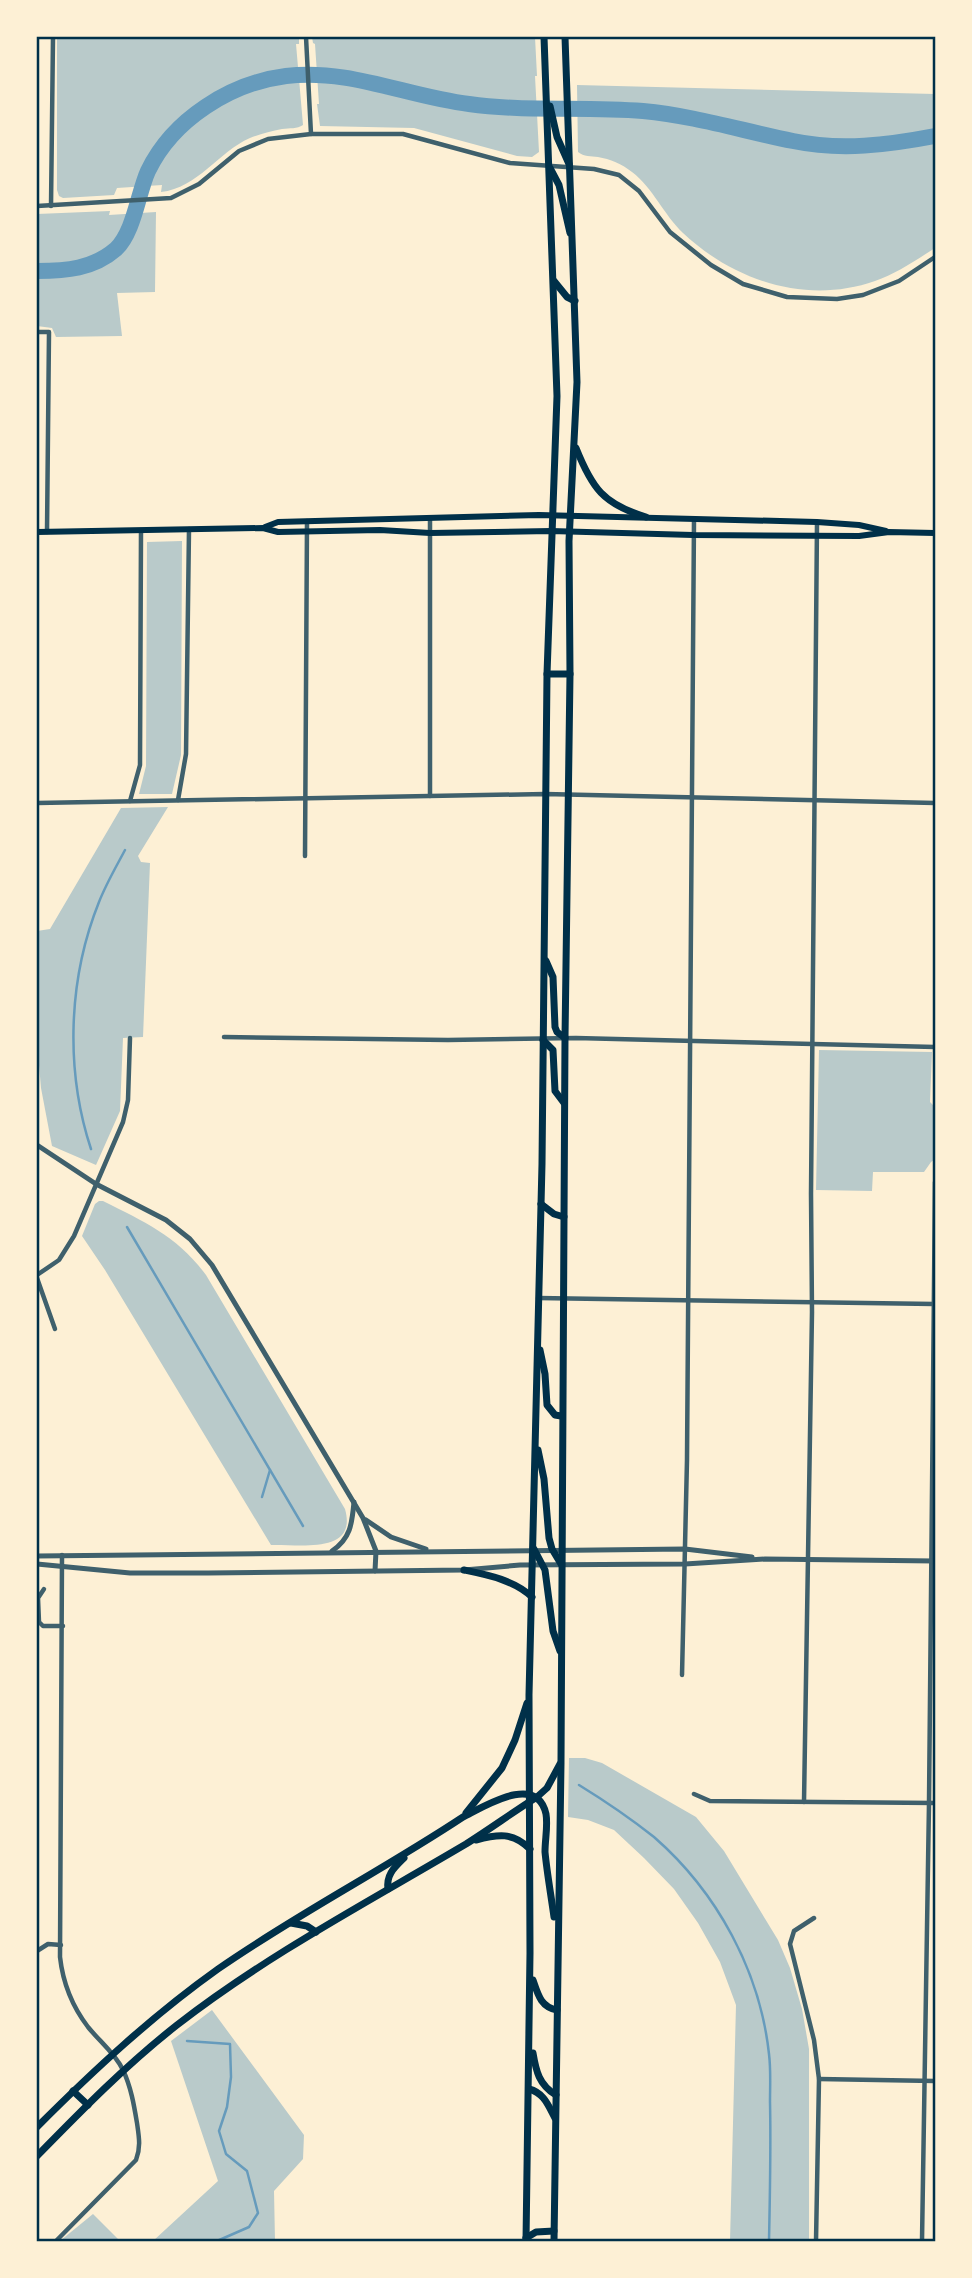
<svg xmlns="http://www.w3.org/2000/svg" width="972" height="2278" viewBox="0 0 972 2278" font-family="'Roboto Condensed',sans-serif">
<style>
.green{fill:#b9caca}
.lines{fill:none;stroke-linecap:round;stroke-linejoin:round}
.stream{stroke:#669bbc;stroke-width:2.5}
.river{stroke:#669bbc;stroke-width:16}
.minor{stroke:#3f606c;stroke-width:4.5}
.tertiary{stroke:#3f606c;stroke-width:5}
.secondary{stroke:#003049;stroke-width:6}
.primary{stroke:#003049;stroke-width:7}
.neatline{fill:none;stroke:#003049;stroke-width:2.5}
</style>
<rect width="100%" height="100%" fill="#fdf0d5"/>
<!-- green -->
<g class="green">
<path d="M57 37H299V44H296L303 125C297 129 290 128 282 129 271 131 260 134 250 138 218 152 198 188 161 192L162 185 117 188 114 195 63 198 59 196 57 190Z"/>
<path d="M312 37H535L537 76H535L539 152 532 157 517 156 414 128 320 126 317 104H319L315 44 313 43Z"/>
<path d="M577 85 935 94V248C916 260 896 274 875 281 807 305 734 281 683 233 664 215 653 188 632 172 622 164 610 159 598 157 591 156 584 157 578 152Z"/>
<path d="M110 211 109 215 156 212 155 292 117 293 122 336 56 337 52 328 37 326V214Z"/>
<path d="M182 541 181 755 172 794H139L146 766 147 542Z"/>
<path d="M168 807 138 856 141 862 150 863 143 1037 123 1038 120 1111 96 1165 52 1146 41 1088 37 1042V931L50 929 121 808Z"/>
<path d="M819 1050 932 1052 930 1102 935 1107V1159L931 1162 924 1172H873L872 1191 816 1190Z"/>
<path d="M99 1201H103C145 1222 177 1236 206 1275L345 1509C358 1555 299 1544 271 1545L105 1270 82 1236 95 1204Z"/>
<path d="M569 1758H585L602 1763 696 1817 724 1851 778 1940 790 1968 802 2009 809 2049V2241H730L736 2005 720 1962 698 1923 674 1889 644 1858 614 1830 588 1820 568 1817Z"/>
<path d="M212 2010 304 2135 303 2159 274 2191 275 2241H153L218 2181 171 2041Z"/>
<path d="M93 2214 120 2241H60Z"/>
</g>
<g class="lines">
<!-- stream -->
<g class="stream">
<path d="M91 1149C65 1070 68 979 99 902 106 884 116 867 125 850"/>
<path d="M127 1227 303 1526"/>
<path d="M262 1497 270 1470"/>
<path d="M579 1785C605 1801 630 1818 654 1837 717 1892 760 1971 769 2054 771 2070 770 2086 770 2102 771 2148 770 2195 769 2241"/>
<path d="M187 2041 230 2044 231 2077 227 2107 219 2131 226 2154 247 2171 258 2213 249 2227 217 2241"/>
</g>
<!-- river -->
<path class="river" d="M37 271C66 271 93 269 116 249 134 232 138 193 148 171 173 119 231 83 286 76 349 68 408 97 469 104 526 112 585 106 643 111 695 116 743 131 793 141 841 151 888 145 935 136"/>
<!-- minor -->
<g class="minor">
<path d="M306 37 311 134"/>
<path d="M37 206 171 198 199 184 239 151 268 139 311 134H403L510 163 594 169 619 175 639 191 670 232 711 265 743 284 787 297 837 299 863 295 899 281 935 257"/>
<path d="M51 206 53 37"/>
<path d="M37 332H49L47 532"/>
<path d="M430 518V796"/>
<path d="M178 800 186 754 189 529"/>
<path d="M130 801 140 765 141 530"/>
<path d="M37 803 545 794 935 803"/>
<path d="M305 856 307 521"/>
<path d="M224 1037 448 1040 576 1038 935 1047"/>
<path d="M37 1275 59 1260 74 1236 123 1122 128 1100 130 1038"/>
<path d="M37 1278 55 1329"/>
<path d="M538 1298 934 1304"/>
<path d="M44 1589 38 1598 39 1622 43 1626H63"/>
<path d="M682 1675 687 1460 694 519"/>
<path d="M694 1794 710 1801 935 1803"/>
<path d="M804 1802 812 1312 811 1194 817 522"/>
<path d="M814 1918 794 1931 790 1944 814 2040 819 2079 816 2241"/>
<path d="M37 1951 48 1944 61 1945"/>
<path d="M819 2079 935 2081"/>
<path d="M56 2241 136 2160C141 2147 139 2137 137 2123 134 2105 131 2087 123 2070 115 2053 100 2042 88 2027 72 2006 63 1984 60 1957L62 1555"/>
<path d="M922 2241 929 1803 935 1182"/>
</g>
<!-- tertiary -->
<g class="tertiary">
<path d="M37 1145 96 1184 166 1220 190 1239 212 1265 363 1518 376 1551 375 1571"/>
<path d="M366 1520 391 1537 426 1549"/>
<path d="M332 1551C351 1538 352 1523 354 1502"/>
<path d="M37 1556 685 1549 752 1557"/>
<path d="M37 1564 130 1573H208L464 1570 520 1565 685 1564 765 1559 935 1561"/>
</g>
<!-- secondary -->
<g class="secondary">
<path d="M265 527 278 522 539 515 817 522 859 525 886 531"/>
<path d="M37 532 263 528 278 532 380 530 430 533 551 531 693 535 859 536 889 532 935 533"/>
</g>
<!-- primary -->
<g class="primary">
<path d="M550 106 557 137 569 164"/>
<path d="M550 168 559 185 570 233"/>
<path d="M554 281 567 297 575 301"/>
<path d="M576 448C592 488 603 504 646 517"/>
<path d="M547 674H570"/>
<path d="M546 961 553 977 555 1027 557 1032 565 1038"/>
<path d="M543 1040 553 1050 555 1091 564 1103"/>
<path d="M541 1204 554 1214 564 1217"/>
<path d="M540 1350 545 1374 547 1405 555 1415 561 1416"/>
<path d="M538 1450 544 1479 549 1538 552 1549 561 1564"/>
<path d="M534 1549 545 1570 553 1631 560 1651"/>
<path d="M464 1570C488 1575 514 1580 532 1597"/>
<path d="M466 1813 502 1768 515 1740 527 1703"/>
<path d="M476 1840C498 1834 513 1832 530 1849"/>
<path d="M388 1889C386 1874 395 1867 404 1858"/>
<path d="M291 1923 307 1926 316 1932"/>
<path d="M533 1980C538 1995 541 2007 557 2010"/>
<path d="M533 2053C536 2071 539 2085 556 2095"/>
<path d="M529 2089C544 2093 548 2105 555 2118"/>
<path d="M73 2091 88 2105"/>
<path d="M37 2127C94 2070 152 2016 218 1969 297 1914 383 1870 463 1817 485 1806 537 1773 546 1814 548 1826 545 1839 545 1852 547 1873 551 1895 554 1917"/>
<path d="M37 2156C82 2110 126 2065 177 2025 267 1955 368 1902 466 1844 490 1829 513 1812 537 1797L547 1788 560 1764"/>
<path d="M526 2238 536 2232 554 2231"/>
<path d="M526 2241 530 1953 529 1695 542 1164 547 674 557 396 544 37"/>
<path d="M554 2241 561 1763 565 1038 570 674 569 541 577 382 565 37"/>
</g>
</g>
<!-- border -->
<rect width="972" height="2278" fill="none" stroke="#fdf0d5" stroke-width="77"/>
<rect x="38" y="38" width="896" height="2202" class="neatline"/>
</svg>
